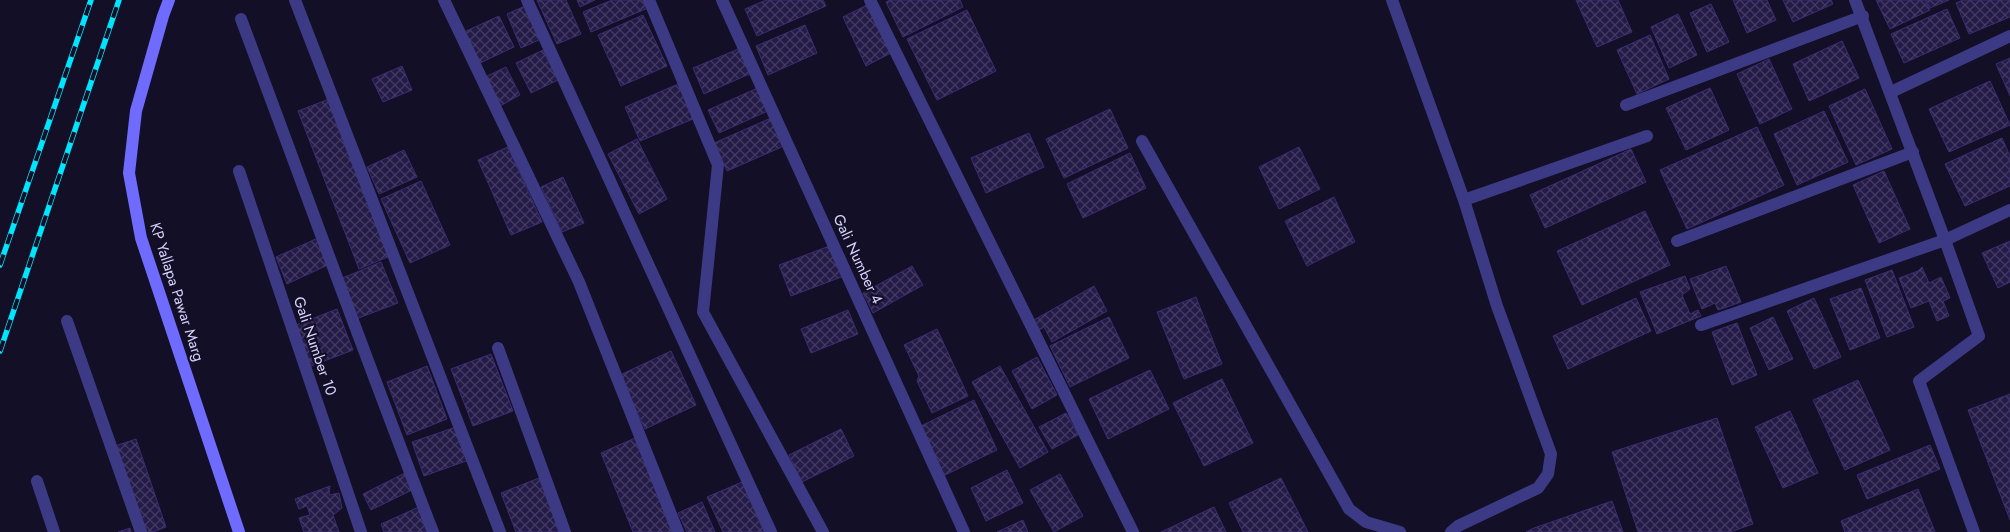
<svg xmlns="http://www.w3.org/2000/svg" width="2010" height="532" viewBox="0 0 2010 532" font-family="Jost,sans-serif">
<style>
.building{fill:url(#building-cross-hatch);stroke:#3b2d73}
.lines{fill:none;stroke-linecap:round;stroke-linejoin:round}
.street{stroke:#3d3a85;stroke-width:12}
.secondary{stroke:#6f6bff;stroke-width:12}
.rail-casing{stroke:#00e5ff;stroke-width:5.5}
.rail{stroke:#130f26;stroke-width:4;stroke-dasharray:11;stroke-linecap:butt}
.labels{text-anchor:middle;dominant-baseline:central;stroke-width:4.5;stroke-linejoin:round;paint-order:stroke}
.street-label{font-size:15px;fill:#d9d4ff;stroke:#130f26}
</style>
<defs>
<pattern id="building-cross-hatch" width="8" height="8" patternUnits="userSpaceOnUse" patternTransform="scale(1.25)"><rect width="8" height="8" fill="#241b47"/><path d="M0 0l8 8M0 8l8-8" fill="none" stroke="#433b63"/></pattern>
</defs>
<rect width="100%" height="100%" fill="#130f26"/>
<!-- building -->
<g class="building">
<path d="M537 0H566L581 34 557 44Z"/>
<path d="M577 0H595L580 7Z"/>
<path d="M612 0H644L648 8 591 32 583 12Z"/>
<path d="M766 0H823L826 6 757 36 745 9Z"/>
<path d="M890 0H960L963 7 903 37 886 2Z"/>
<path d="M1576 0H1618L1632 32 1597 47Z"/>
<path d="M1733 0H1767L1776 20 1747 33Z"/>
<path d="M1783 0H1831L1833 4 1793 22Z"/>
<path d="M1876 0H1925L1930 10 1890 29Z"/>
<path d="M1926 0H1949L1930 8Z"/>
<path d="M1963 0H2010V17L1969 34 1956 3Z"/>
<path d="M1711 4 1729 42 1707 52 1690 13Z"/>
<path d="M867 5 891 53 866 66 843 17Z"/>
<path d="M525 6 539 40 521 48 507 14Z"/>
<path d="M1947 9 1960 38 1904 63 1891 34Z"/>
<path d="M967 10 996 71 937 100 907 39Z"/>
<path d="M1678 14 1697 55 1669 68 1651 27Z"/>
<path d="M643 15 667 66 621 86 598 35Z"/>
<path d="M499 16 514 47 478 64 464 32Z"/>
<path d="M805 25 817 53 768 75 756 46Z"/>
<path d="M1650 35 1669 79 1637 94 1617 50Z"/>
<path d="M1842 41 1859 78 1809 101 1793 64Z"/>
<path d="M743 47 754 72 704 94 693 68Z"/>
<path d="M543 50 558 80 531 93 516 63Z"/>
<path d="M2010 58V96L1996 64Z"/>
<path d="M1769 59 1792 109 1760 124 1737 74Z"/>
<path d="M402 66 412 90 383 102 372 79Z"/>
<path d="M506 67 520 95 500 106 485 77Z"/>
<path d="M1990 81 2010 125 1949 152 1929 109Z"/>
<path d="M678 84 693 119 640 141 625 107Z"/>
<path d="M760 87 770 110 719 133 708 110Z"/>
<path d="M1710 88 1729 130 1686 150 1666 108Z"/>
<path d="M1865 89 1892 149 1856 165 1829 106Z"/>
<path d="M329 99 390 256 359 269 298 111Z"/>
<path d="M1110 109 1128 148 1064 178 1046 139Z"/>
<path d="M1824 111 1848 162 1797 185 1774 134Z"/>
<path d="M771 118 784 146 727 171 714 143Z"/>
<path d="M1757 127 1784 185 1687 229 1660 170Z"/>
<path d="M1029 133 1044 167 986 193 971 158Z"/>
<path d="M2002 138 2010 156V186L1965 206 1945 164Z"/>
<path d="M637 139 667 199 639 214 608 154Z"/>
<path d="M508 147 542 222 511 235 478 160Z"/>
<path d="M1299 147 1320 189 1279 209 1259 167Z"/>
<path d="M1631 149 1646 182 1545 228 1530 195Z"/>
<path d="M404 150 417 177 379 194 367 167Z"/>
<path d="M1130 153 1146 188 1083 218 1067 184Z"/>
<path d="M1884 171 1910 229 1879 243 1853 185Z"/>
<path d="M563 177 584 223 562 232 541 187Z"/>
<path d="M421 181 450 245 410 263 381 199Z"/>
<path d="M1334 197 1355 242 1307 266 1285 221Z"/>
<path d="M1645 211 1670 265 1582 305 1557 251Z"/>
<path d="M320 237 330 264 287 284 276 257Z"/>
<path d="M2010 241V282L1998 288 1982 253Z"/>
<path d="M832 245 844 276 791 296 779 265Z"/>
<path d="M381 262 398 303 356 319 340 279Z"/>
<path d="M912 266 923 285 873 313 863 293Z"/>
<path d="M1726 266 1741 302 1718 310 1715 303 1702 309 1690 279Z"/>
<path d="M1922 267 1929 283 1941 277 1950 298 1943 301 1949 316 1937 321 1929 301 1911 308 1899 278 1918 271Z"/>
<path d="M1892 270 1914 327 1887 337 1865 280Z"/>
<path d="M1685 276 1690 289 1682 295 1690 314 1698 310 1701 316 1657 334 1640 292Z"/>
<path d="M1094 286 1107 311 1052 342 1044 327 1038 331 1032 321Z"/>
<path d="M1861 288 1880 338 1850 350 1830 299Z"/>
<path d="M1196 297 1222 364 1184 379 1157 312Z"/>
<path d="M1636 298 1651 331 1568 369 1553 336Z"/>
<path d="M1814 298 1841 357 1814 369 1787 311Z"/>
<path d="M337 309 353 350 311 366 296 325Z"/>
<path d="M848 310 858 334 811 353 801 329Z"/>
<path d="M1109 317 1129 358 1070 387 1050 346Z"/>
<path d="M1773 317 1793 359 1769 370 1750 328Z"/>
<path d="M1737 323 1757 375 1732 385 1712 332Z"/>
<path d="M937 329 968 396 932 413 917 381 919 376 904 345Z"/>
<path d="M671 351 696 405 645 429 620 375Z"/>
<path d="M491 354 513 411 473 426 451 369Z"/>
<path d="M1037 357 1057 395 1032 409 1012 371Z"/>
<path d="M427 366 447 419 407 435 387 382Z"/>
<path d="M1000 366 1048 452 1020 468 972 382Z"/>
<path d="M1150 370 1169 409 1108 439 1089 399Z"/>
<path d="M1222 379 1253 443 1204 466 1173 403Z"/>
<path d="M1858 380 1890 450 1845 470 1813 400Z"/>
<path d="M2010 394V520L1968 410Z"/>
<path d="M974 400 997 450 943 476 919 427Z"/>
<path d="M1790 411 1818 473 1783 488 1755 427Z"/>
<path d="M1066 413 1078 435 1052 449 1039 427Z"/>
<path d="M1717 418 1753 524 1730 532H1638L1612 452Z"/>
<path d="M456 427 469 460 424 476 412 442Z"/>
<path d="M841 429 854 456 802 482 789 455Z"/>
<path d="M635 438 672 532H633L601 453Z"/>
<path d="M136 439 166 527 153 532H145L115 446Z"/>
<path d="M1930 445 1940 469 1867 499 1857 475Z"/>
<path d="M1007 470 1023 503 986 521 971 488Z"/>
<path d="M405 473 412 490 371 510 363 494Z"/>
<path d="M1060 474 1083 516 1054 532 1030 490Z"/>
<path d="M539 478 560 532H516L501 493Z"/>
<path d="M1281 478 1308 532H1243L1229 503Z"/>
<path d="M742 482 764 532H723L707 497Z"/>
<path d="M330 486 329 495 339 493 342 508 333 515 339 532H304L299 518 310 515 307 506 299 509 295 499Z"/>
<path d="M1918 489 1935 532H1845L1841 521Z"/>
<path d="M1612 501 1623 532H1526L1534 528Z"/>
<path d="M702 502 715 532H687L678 513Z"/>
<path d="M421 506 432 532H384L381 524Z"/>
<path d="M1214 507 1226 532H1161Z"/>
<path d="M1023 520 1028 532H997Z"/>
<path d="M130 528 131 532H118Z"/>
</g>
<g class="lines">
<!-- street -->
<g class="street">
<path d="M295 0 500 532"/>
<path d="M444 0 579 282 678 532"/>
<path d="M527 0 771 532"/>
<path d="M649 0 718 165 703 312 823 532"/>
<path d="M722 0 964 532"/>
<path d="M870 0 1133 532"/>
<path d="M1392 0 1464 200 1497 306 1551 454 1548 474 1538 488 1458 526 1451 532"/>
<path d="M1855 0 1945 240 1979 336 1919 381 1974 532"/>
<path d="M241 19C305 190 367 362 433 532"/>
<path d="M1891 92 2010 36"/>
<path d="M1626 105 1863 16"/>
<path d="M1142 141 1349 509 1366 522 1400 532"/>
<path d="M239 171 361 532"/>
<path d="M1464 200 1647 136"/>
<path d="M1677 241 1913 152"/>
<path d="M67 321 141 532"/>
<path d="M1701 325 1945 240 2010 210"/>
<path d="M498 348 565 532"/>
<path d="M37 481 54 532"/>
</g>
<!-- secondary -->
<path class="secondary" d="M169 0 163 16 136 111 129 173 141 238 239 532"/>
<defs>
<g id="rail">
<path d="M0 265 91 0"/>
<path d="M0 351 119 0"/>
</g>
</defs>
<!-- rail casing -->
<use href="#rail" class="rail-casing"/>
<!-- rail -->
<use href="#rail" class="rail"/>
</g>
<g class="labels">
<!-- street labels -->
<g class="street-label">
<text transform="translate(858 259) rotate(65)">Gali Number 4</text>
<text transform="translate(177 292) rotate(72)">KP Yallapa Pawar Marg</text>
<text transform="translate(315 346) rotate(71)">Gali Number 10</text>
</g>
</g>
</svg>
